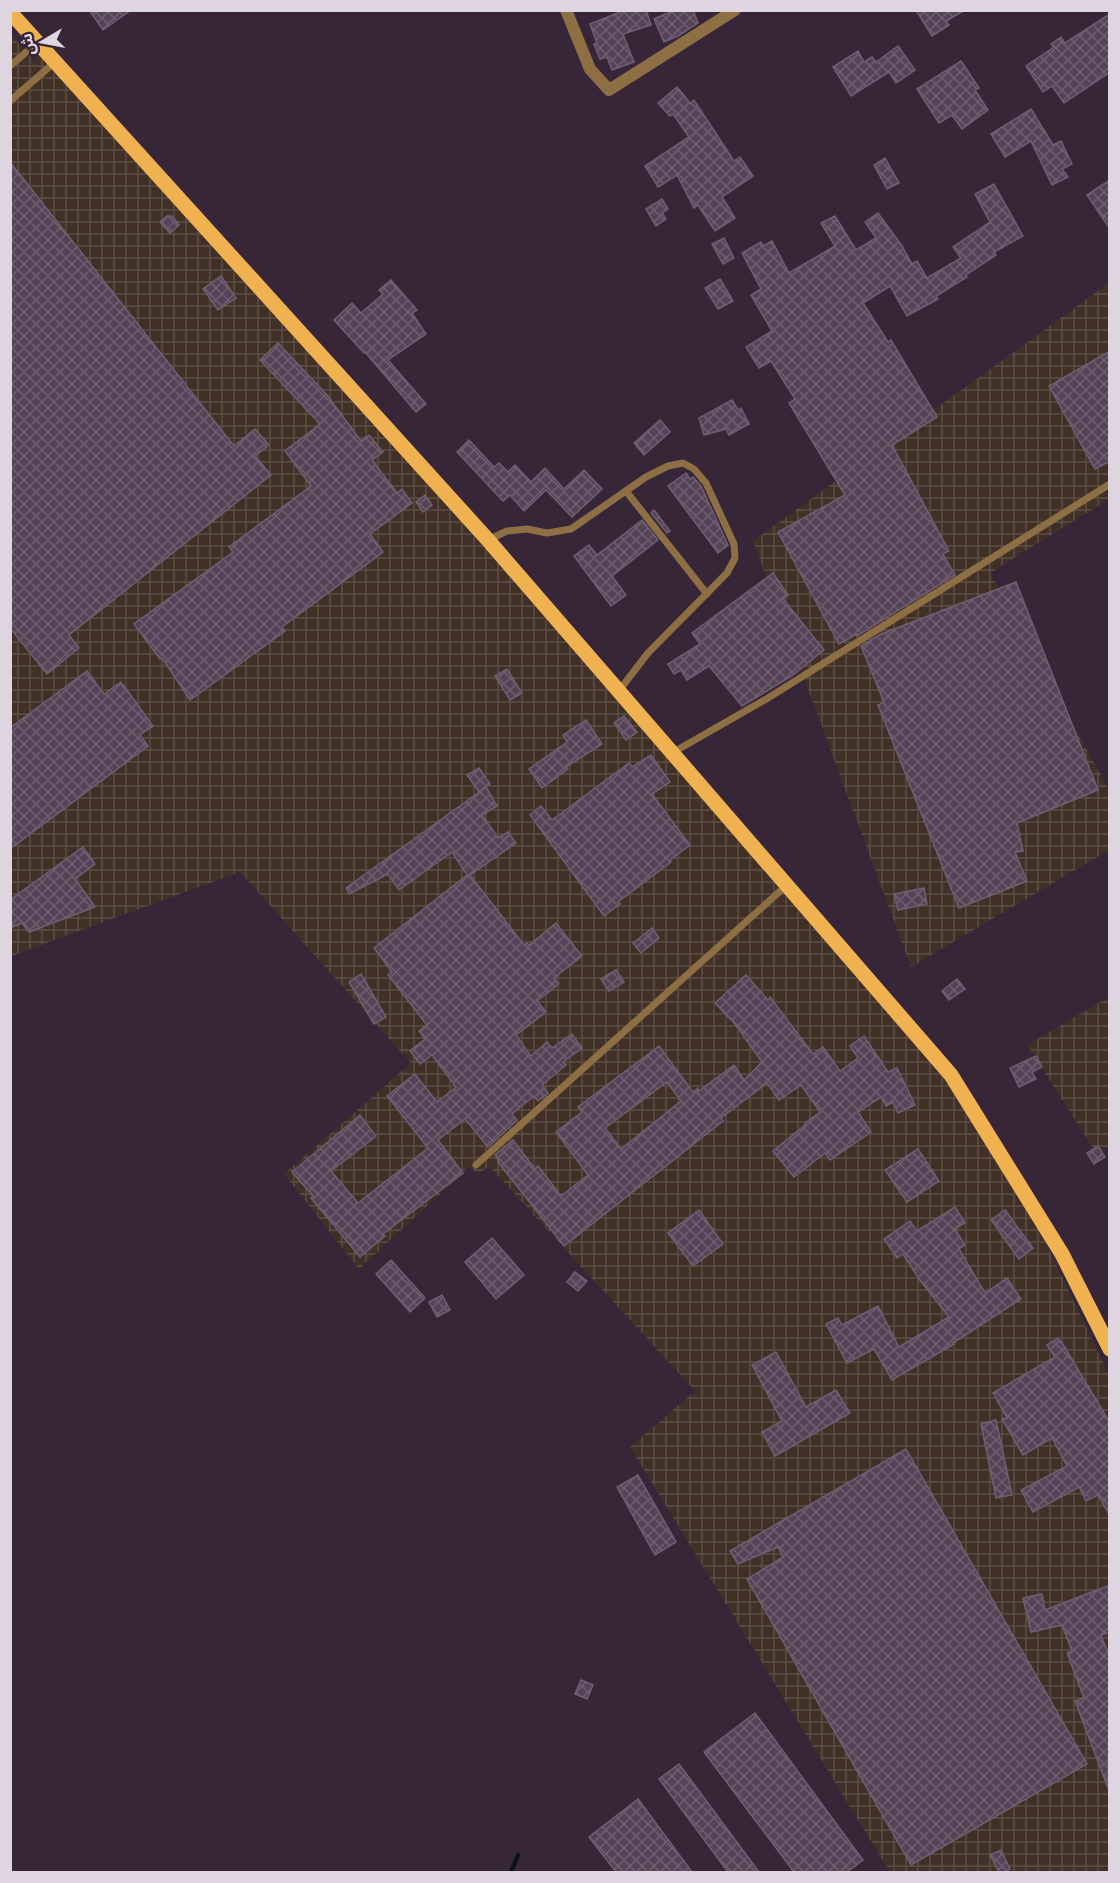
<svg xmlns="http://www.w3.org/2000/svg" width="1120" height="1883" viewBox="0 0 1120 1883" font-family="Literata,'Noto Sans Arabic',serif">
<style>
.industrial{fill:url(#industrial-grid)}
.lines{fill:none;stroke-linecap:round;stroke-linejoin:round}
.stream{stroke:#081617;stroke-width:4.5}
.building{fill:url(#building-cross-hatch);stroke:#705e72;stroke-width:1.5;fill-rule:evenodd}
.service{stroke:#8e6f44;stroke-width:7}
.minor{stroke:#8e6f44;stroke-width:12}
.primary{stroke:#f0b150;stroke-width:15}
</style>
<defs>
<pattern id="industrial-grid" width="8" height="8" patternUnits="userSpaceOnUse" patternTransform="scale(1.5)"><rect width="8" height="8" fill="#413026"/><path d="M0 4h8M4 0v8" fill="none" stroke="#5c4d45"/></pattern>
<pattern id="building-cross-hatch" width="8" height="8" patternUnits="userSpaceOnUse" patternTransform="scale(1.5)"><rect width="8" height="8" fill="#554457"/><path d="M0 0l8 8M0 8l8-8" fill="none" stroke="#6d5e6f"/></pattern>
</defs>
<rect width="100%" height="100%" fill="#362638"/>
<!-- industrial -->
<g class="industrial">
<path d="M10 33 33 60 46 51 951 1075 1026 1201 1109 1375V1872H890L630 1447 695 1391 489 1166 478 1175 470 1166 359 1269 284 1174 411 1063 240 872 11 956Z"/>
<path d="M1109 283V499L990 573 1109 790V850L911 967 753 541Z"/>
<path d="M1109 997V1147L1097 1154 1027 1045Z"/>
</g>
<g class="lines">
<!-- stream -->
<path class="stream" d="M511 1872 518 1855"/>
</g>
<!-- building -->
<g class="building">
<path d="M89 10H131L103 30Z"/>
<path d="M625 10H646L651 25 623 34 634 62 612 70 607 57 600 59 594 44 597 43 590 24Z"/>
<path d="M675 10H693L698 23 678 36 664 42 654 19Z"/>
<path d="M916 10H965L946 21 949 25 932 36Z"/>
<path d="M1110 14V72L1064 103 1052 86 1043 92 1026 66 1054 47 1051 44 1061 37 1065 43Z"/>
<path d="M898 46 915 70 896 83 889 72 851 96 833 67 858 51 864 62 872 57 876 62Z"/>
<path d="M961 61 979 88 975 90 988 110 962 129 952 115 939 123 917 89Z"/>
<path d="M677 87 690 103 694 100 734 161 740 157 753 176 722 197 735 218 715 231 698 205 694 208 677 175 658 187 645 166 689 137 673 114 670 116 658 103Z"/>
<path d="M1031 109 1053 145 1061 141 1072 164 1062 169 1068 177 1052 185 1031 141 1005 157 991 134Z"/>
<path d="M885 158 899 183 887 189 874 165Z"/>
<path d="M10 162 234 446 255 429 269 445 255 456 271 475 69 635 79 648 47 674 10 628Z"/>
<path d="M1110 180V229L1087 195Z"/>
<path d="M994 184 1023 236 994 252 996 255 966 275 967 277 936 296 938 299 907 316 890 286 863 303 888 342 891 340 937 417 892 445 949 551 943 554 955 575 857 636V634L839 644 778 532 845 495 789 403 795 399 771 361 759 368 746 347 772 331 751 295 761 289 742 253 761 242 763 246 772 241 789 273 835 246 821 223 835 216 856 250 876 238 865 222 878 213 902 246 912 264 917 261 927 278 961 258 953 247 990 222 975 194Z"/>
<path d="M662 199 668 209 662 213 666 219 656 226 646 209Z"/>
<path d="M167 216H172L179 225 170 233 160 222Z"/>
<path d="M724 238 734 258 723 264 712 244Z"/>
<path d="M221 276 236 298 218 310 203 289Z"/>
<path d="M720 279 733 301 718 309 705 288Z"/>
<path d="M391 280 417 310 412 313 426 334 388 360 426 404 416 412 365 352 364 353 334 320 352 303 361 313 383 294 379 290Z"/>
<path d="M278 343 327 395 361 441 369 435 383 452 372 460 397 493 402 489 412 503 370 534 383 552 282 627 285 631 190 700 162 658 160 659 134 624 233 552 229 547 311 486 285 451 320 424 260 360Z"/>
<path d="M1110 351V461L1095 469 1049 386Z"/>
<path d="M732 400 738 410 741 408 749 424 729 435 726 429 704 435 699 418Z"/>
<path d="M660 420 670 432 644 455 634 443Z"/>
<path d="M469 440 494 467 499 463 508 472 515 465 531 482 545 468 564 489 584 470 602 489 572 517 546 490 524 511 510 495 503 501 457 452Z"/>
<path d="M686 473 690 479 693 477 701 486 728 545 718 553 668 486Z"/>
<path d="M425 495 432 505 423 512 416 502Z"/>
<path d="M654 510 670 531 667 533 651 513Z"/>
<path d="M642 520 658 540 612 576 626 595 611 606 574 556 589 545 597 555Z"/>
<path d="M773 573 788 595 783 599 824 650 792 676 742 706 709 666 687 680 681 670 674 674 668 664 700 644 692 633Z"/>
<path d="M1016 582 1098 790 1017 823 1023 851 1015 852 1027 881 959 908 878 705 884 702 861 646 879 635Z"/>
<path d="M507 669 522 693 510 700 495 676Z"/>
<path d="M87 671 104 694 121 682 153 726 140 735 148 746 10 849V728Z"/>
<path d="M624 716 637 732 626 740 614 723Z"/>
<path d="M586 720 602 744 566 767 568 769 542 788 529 769 567 742 563 735Z"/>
<path d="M651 755 670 782 652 794 690 845 670 860 671 862 618 902 620 904 604 916 530 815 541 806 552 820 629 763 632 767Z"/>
<path d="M479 768 490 784 479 792 467 775Z"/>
<path d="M486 787 497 806 482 815 498 838 508 832 516 843 470 875 524 945 527 943 529 945 556 923 582 956 554 978 559 984 537 1001 546 1012 516 1035 531 1056 547 1042 552 1048 572 1034 582 1048 563 1062 566 1065 542 1085 548 1093 538 1101 534 1096 512 1114 517 1120 488 1147 465 1119 438 1140 463 1173 383 1234 385 1236 360 1257 311 1198 313 1196 292 1172 360 1115 376 1136 331 1171 358 1203 428 1148 387 1096 415 1074 437 1102 456 1087 432 1055 420 1064 410 1051 425 1039 419 1031 427 1025 388 975 392 972 374 948 467 875 452 852 399 890 388 874 349 894 346 888Z"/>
<path d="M83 847 95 864 75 879 95 907 29 932 22 923 10 928V900Z"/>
<path d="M924 888 927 904 898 910 894 894Z"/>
<path d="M652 928 659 938 641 953 633 943Z"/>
<path d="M616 970 624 982 609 991 601 979Z"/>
<path d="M361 974 386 1017 374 1024 349 982Z"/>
<path d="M746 975 768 1000 770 997 813 1054 823 1047 840 1071 858 1058 850 1046 864 1036 888 1072 897 1068 915 1105 898 1113 893 1102 886 1106 881 1097 858 1112 871 1132 830 1160 825 1153 794 1177 773 1151 806 1124 805 1123 820 1112 801 1085 779 1100 767 1083 721 1118 723 1121 564 1246 498 1162 499 1161 495 1155 513 1140 535 1169 538 1166 561 1196 588 1175 556 1132 582 1112 578 1107 659 1046 693 1092 698 1088 699 1091 734 1065 744 1080 762 1062 735 1024 715 1003ZM667 1082 681 1101 621 1149 605 1128Z"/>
<path d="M957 979 965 989 949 1000 942 991Z"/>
<path d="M1036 1056 1042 1067 1032 1072 1036 1079 1019 1087 1010 1068Z"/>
<path d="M1098 1146 1105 1157 1094 1164 1087 1153Z"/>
<path d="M918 1149 939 1181 907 1202 885 1170Z"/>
<path d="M955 1207 965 1223 955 1229 965 1245 959 1249 985 1293 1007 1278 1021 1299 953 1343 954 1344 892 1380 874 1349 847 1363 826 1324 838 1318 842 1325 878 1306 899 1347 949 1317 919 1279 903 1254 897 1258 884 1239 910 1221 917 1231Z"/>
<path d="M699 1210 723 1244 693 1266 668 1233Z"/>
<path d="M1005 1210 1033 1248 1019 1259 991 1220Z"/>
<path d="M492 1238 524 1275 496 1299 465 1262Z"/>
<path d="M391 1260 425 1298 410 1312 376 1274Z"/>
<path d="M575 1272 587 1281 578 1291 567 1282Z"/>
<path d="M442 1295 450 1310 437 1317 429 1302Z"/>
<path d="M1058 1338 1060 1342 1061 1341 1110 1423V1516L1098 1495 1086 1501 1079 1487 1033 1512 1021 1490 1067 1466 1052 1438 1023 1455 1002 1419 1007 1418 993 1393 1055 1357 1047 1345Z"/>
<path d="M776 1352 806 1407 836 1390 850 1413 775 1456 762 1432 782 1421 752 1365Z"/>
<path d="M996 1420 1012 1495 996 1498 981 1424Z"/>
<path d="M906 1449 1087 1764 911 1865 747 1579 783 1557 778 1547 738 1564 730 1551Z"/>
<path d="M638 1475 676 1542 655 1555 617 1487Z"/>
<path d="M1110 1585V1632L1101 1635 1110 1658 1108 1788 1075 1701 1084 1698 1067 1653 1072 1651 1062 1625 1031 1632 1023 1598 1042 1594 1045 1610Z"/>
<path d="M581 1680 593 1685 587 1699 575 1694Z"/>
<path d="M755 1713 863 1860 847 1872H794L704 1752Z"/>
<path d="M679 1764 759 1872H728L659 1779Z"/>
<path d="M638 1799 692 1872H616L589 1837Z"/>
<path d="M1001 1850 1010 1869 1004 1872H999L990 1855Z"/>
</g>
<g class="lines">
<!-- service -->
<g class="service">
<path d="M10 66 38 42"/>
<path d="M10 101 55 62"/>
<path d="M626 491 707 594"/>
<path d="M488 540 507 531 527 529 547 533 571 529 646 477 668 466 683 463 694 469 706 483 734 544 735 558 727 573 648 653 618 692"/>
<path d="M672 753 768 698 1110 484"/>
<path d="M476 1165 788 884"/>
</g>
<!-- minor -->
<path class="minor" d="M566 10 590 69 609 90 735 10"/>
<!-- primary -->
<path class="primary" d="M10 12 488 540 951 1075 1062 1254 1110 1349"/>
</g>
<!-- border -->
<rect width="1120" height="1883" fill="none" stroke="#dfd5e0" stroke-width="24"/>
<!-- north arrow -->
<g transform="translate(42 42) rotate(260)" stroke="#362638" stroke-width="4.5" paint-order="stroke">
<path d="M0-4.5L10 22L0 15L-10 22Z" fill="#dfd5e0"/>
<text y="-9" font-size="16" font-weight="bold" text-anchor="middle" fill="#dfd5e0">ش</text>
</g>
</svg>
